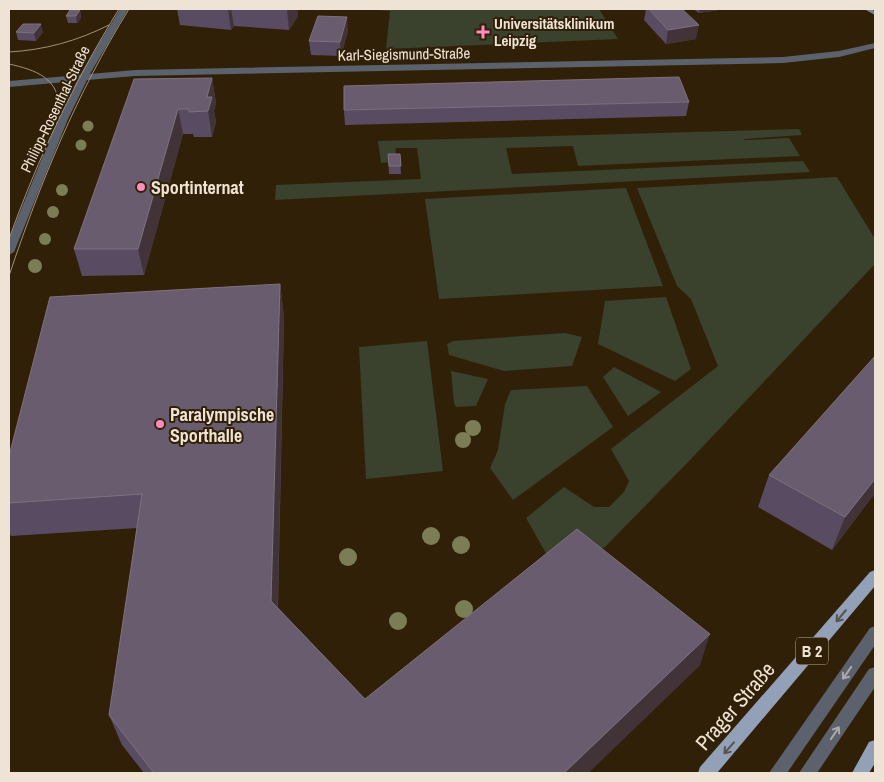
<svg xmlns="http://www.w3.org/2000/svg" width="884" height="782" viewBox="0 0 884 782" font-family="'Archivo Narrow',sans-serif">
<style>
.green{fill:#3a412c}
.lines{fill:none;stroke-linecap:round;stroke-linejoin:round}
.service{fill:#5b626d;fill-rule:evenodd}
.minor{fill:#5b626d;fill-rule:evenodd}
.secondary{fill:#7a8598;fill-rule:evenodd}
.primary{fill:#92a0b8;fill-rule:evenodd}
.tram{stroke:#9f917f;stroke-width:1}
.tree{fill:#7b7d57}
.wall{fill:#584b62}
.shaded-wall{fill:#423339}
.building{fill:#695c6e;stroke:#7e717e}
.oneway{stroke:#58534e}
.oneway2{stroke:#aca9a7}
.poi-dot{fill:#fe8ebd;stroke:#312008;stroke-width:2}
.labels{text-anchor:middle;dominant-baseline:central;stroke-width:4;stroke-linejoin:round;paint-order:stroke}
.far-poi-label{font-size:15px;font-weight:bold;fill:#efe3d6;stroke:#312008;text-anchor:start}
.far-street-label{font-size:15px;fill:#efe3d6;stroke:#312008}
.shield{fill:#312008;stroke:#b6a898;stroke-width:1}
.shield-label{font-size:16px;font-weight:bold;fill:#efe3d6}
.poi-label{font-size:18px;font-weight:bold;fill:#efe3d6;stroke:#312008;text-anchor:start}
.near-street-label{font-size:21px;fill:#efe3d6;stroke:#312008}
</style>
<rect width="100%" height="100%" fill="#312008"/>
<!-- green -->
<g class="green">
<path d="M364 9H599L618 39 386 49 390 11Z"/>
<path d="M799 129 802 135 744 139 745 140 789 138 800 156 578 166 573 146 506 148 512 174 803 161 810 172 275 200 276 185 421 179 417 148H396L395 162 381 163 378 141Z"/>
<path d="M837 177 875 239V264L691 459 605 547 572 561 556 571 526 518 564 487 594 507H609L624 492 629 481 611 449 718 366 691 299 677 286 637 188Z"/>
<path d="M626 188 663 286 439 299 425 199Z"/>
<path d="M666 297 691 369 675 381 598 344 605 301Z"/>
<path d="M565 333 582 337 572 366 504 371 449 355 447 344 453 341Z"/>
<path d="M427 341 443 471 366 479 359 347Z"/>
<path d="M614 367 661 392 628 416 603 377Z"/>
<path d="M451 371 488 379 476 406 456 407 454 403Z"/>
<path d="M587 386 613 427 513 500 490 468 498 450 505 404 511 390Z"/>
</g>
<g class="lines">
<!-- service -->
<g class="service">
<path d="M875 626V645L787 773H769L870 628Z"/>
<path d="M875 667V687L817 773H799L869 669Z"/>
</g>
<!-- minor -->
<path class="minor" d="M120 9H128L90 74 135 70 783 57 839 51 875 43V48L839 57 783 63 135 76 87 80 68 119 14 252 9 255V239L58 119 77 81 9 87V81L80 75Z"/>
<!-- secondary -->
<path class="secondary" d="M864 9H873L875 15Z"/>
<!-- primary -->
<g class="primary">
<path d="M875 570V586L717 773H698L700 767 870 572Z"/>
<path d="M875 740V763L869 773H852L869 742Z"/>
</g>
<!-- tram -->
<g class="tram">
<path d="M9 52C45 50 77 41 109 25"/>
<path d="M9 64C36 70 60 78 59 110"/>
<path d="M9 239C38 158 74 82 119 9"/>
<path d="M9 276C40 183 77 93 129 9"/>
</g>
</g>
<!-- trees -->
<g class="tree">
<circle cx="88" cy="126" r="5.5"/>
<circle cx="81" cy="145" r="5.5"/>
<circle cx="62" cy="190" r="6"/>
<circle cx="53" cy="212" r="6"/>
<circle cx="45" cy="239" r="6"/>
<circle cx="35" cy="266" r="7"/>
<circle cx="473" cy="428" r="8"/>
<circle cx="463" cy="440" r="8"/>
<circle cx="431" cy="536" r="9"/>
<circle cx="461" cy="545" r="9"/>
<circle cx="348" cy="557" r="9"/>
<circle cx="464" cy="609" r="9"/>
<circle cx="398" cy="621" r="9"/>
</g>
<!-- wall -->
<g class="wall">
<path d="M177 9H297L298 16 289 30 234 26 231 30 180 25Z"/>
<path d="M646 9H682L696 39 666 44 644 20Z"/>
<path d="M693 9H725L699 13Z"/>
<path d="M80 10 81 18 77 23H68L66 16Z"/>
<path d="M348 31 341 56 311 55 309 41Z"/>
<path d="M16 32H43L36 41 18 40Z"/>
<path d="M212 78 216 103 214 111 216 122 212 137H194L193 134H183L144 275 82 276 74 249 134 79Z"/>
<path d="M689 102 686 116 345 125 344 110Z"/>
<path d="M388 154H400L401 174H389Z"/>
<path d="M280 284 284 317 278 608 365 699 700 665 588 773H144L122 745 109 715 137 528 11 536 9 531V456Z"/>
<path d="M769 475 875 493 832 550 758 507Z"/>
</g>
<!-- shaded-wall -->
<g class="shaded-wall">
<path d="M228 9H231L234 26 231 30Z"/>
<path d="M287 9H297L298 16 289 30Z"/>
<path d="M700 9H725L699 13Z"/>
<path d="M80 10 81 18 77 23 76 16Z"/>
<path d="M347 17 348 31 341 56 340 42Z"/>
<path d="M41 24 43 32 36 41 34 33Z"/>
<path d="M699 25 696 39 666 44 668 30Z"/>
<path d="M212 78 216 103 214 111 216 122 212 137 208 111 207 97Z"/>
<path d="M178 109 183 134 144 275 138 249Z"/>
<path d="M280 284 284 317 277 633 271 601Z"/>
<path d="M875 479V493L832 550 845 517Z"/>
<path d="M710 634 700 665 588 773H564Z"/>
</g>
<!-- building -->
<g class="building">
<path d="M649 9H682L699 25 668 30Z"/>
<path d="M70 10H80L76 16H66Z"/>
<path d="M318 16 347 17 340 42 309 41Z"/>
<path d="M23 24H41L34 33 16 32Z"/>
<path d="M679 77 689 102 344 110V86Z"/>
<path d="M212 78 207 97H212L208 111 189 112V109H178L138 249H74L134 79Z"/>
<path d="M388 154H400L401 166H389Z"/>
<path d="M280 284 271 601 365 699 577 529 710 634 564 773H154L109 715 142 494 9 503V456L50 297Z"/>
<path d="M875 356V479L845 517 769 475Z"/>
</g>
<!-- one-way arrows -->
<defs><path id="oneway-shaft" d="M-6 0H5M1.5-3L5.5 0L1.5 3" fill="none" stroke-width="1.6" stroke-linecap="round" stroke-linejoin="round" transform="scale(1.25)"/></defs>
<g class="oneway">
<use href="#oneway-shaft" transform="translate(841 616) rotate(130)"/>
<use href="#oneway-shaft" transform="translate(729 748) rotate(131)"/>
</g>
<g class="oneway2">
<use href="#oneway-shaft" transform="translate(847 673) rotate(125)"/>
<use href="#oneway-shaft" transform="translate(835 733) rotate(-56)"/>
</g>
<!-- markers -->
<g class="poi-dot">
<path d="M480.5 24.5h5v5h5v5h-5v5h-5v-5h-5v-5h5z"/>
<circle cx="141" cy="187" r="5"/>
<circle cx="160" cy="424" r="5"/>
</g>
<g class="labels">
<!-- far-poi labels -->
<g class="far-poi-label">
<text x="494" y="23">Universitätsklinikum<tspan x="494" dy="17">Leipzig</tspan></text>
</g>
<!-- far-street labels -->
<g class="far-street-label">
<text transform="translate(404 54) rotate(-1)">Karl-Siegismund-Straße</text>
<text transform="translate(55 109) rotate(-64)">Philipp-Rosenthal-Straße</text>
</g>
<!-- shield labels -->
<rect class="shield" x="796" y="637.5" width="32" height="27" rx="4"/>
<g class="shield-label">
<text x="812" y="651">B 2</text>
</g>
<!-- poi labels -->
<g class="poi-label">
<text x="151" y="187">Sportinternat</text>
<text x="170" y="414">Paralympische<tspan x="170" dy="21">Sporthalle</tspan></text>
</g>
<!-- near-street labels -->
<g class="near-street-label">
<text transform="translate(735 706) rotate(-49)">Prager Straße</text>
</g>
</g>
<!-- border -->
<rect width="884" height="782" fill="none" stroke="#efe3d6" stroke-width="20"/>
</svg>
